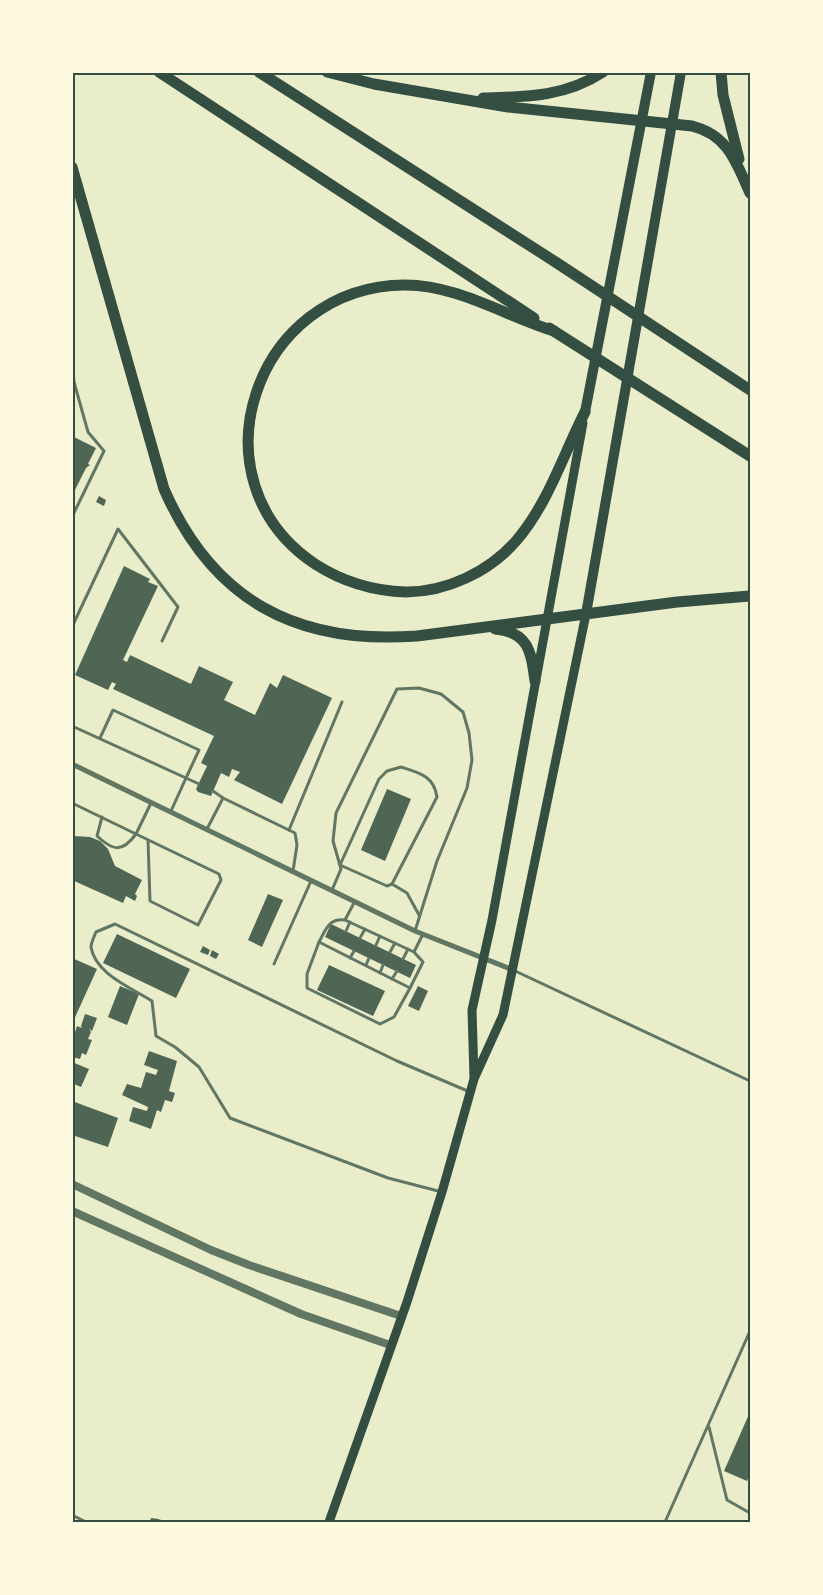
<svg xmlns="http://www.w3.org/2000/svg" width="823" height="1595" viewBox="0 0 823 1595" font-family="Barlow,sans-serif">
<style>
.building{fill:#4f6655}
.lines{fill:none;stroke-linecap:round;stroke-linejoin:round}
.service{stroke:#617663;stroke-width:3}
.minor{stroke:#617663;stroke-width:5}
.tertiary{stroke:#617663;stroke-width:8}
.secondary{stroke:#344e41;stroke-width:9}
.trunk{stroke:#344e41;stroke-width:10}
.motorway{stroke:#344e41;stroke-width:11}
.neatline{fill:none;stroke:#344e41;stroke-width:2}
</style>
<rect width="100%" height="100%" fill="#e9edc9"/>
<!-- building -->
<g class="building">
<path d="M72 436 96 448 88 464 90 465 86 468 72 496Z"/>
<path d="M99 496 106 500 104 506 96 502Z"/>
<path d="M124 566 150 579 148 582 158 586 123 660 127 662 130 655 191 684 199 666 233 682 224 700 255 715 270 683 277 688 283 675 332 698 282 804 234 780 240 772 232 769 229 777 221 773 211 796 198 792 196 789 207 766 201 763 214 736 113 689 116 684 112 682 108 690 75 675Z"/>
<path d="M387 789 411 799 385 861 361 850Z"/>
<path d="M73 836 90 837 100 841 108 849 115 866 142 880 135 894 137 896 135 901 126 896 123 903 72 880Z"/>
<path d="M268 894 283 900 262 947 248 940Z"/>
<path d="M331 924 416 965 410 978 325 937Z"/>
<path d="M117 934 190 969 176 998 103 963Z"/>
<path d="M203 946 210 950 208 955 200 952Z"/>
<path d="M212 950 219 954 216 959 210 956Z"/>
<path d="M72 958 97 969 72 1024Z"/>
<path d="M329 965 385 991 373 1016 317 990Z"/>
<path d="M120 986 139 994 127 1025 108 1017Z"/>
<path d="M418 986 428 991 419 1011 408 1006Z"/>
<path d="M85 1014 97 1018 92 1031 89 1029 91 1032 88 1039 92 1040 86 1055 82 1053 80 1059 72 1057V1031L75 1032 77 1026 82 1028 81 1026Z"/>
<path d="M149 1051 177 1061 169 1091 175 1093 172 1102 165 1100 161 1112 157 1110 151 1129 129 1121 133 1107 147 1111 148 1107 122 1095 127 1084 141 1088 146 1072 156 1075 158 1070 144 1065Z"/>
<path d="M72 1062 89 1069 81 1087 72 1083Z"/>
<path d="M72 1101 118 1118 108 1147 72 1135Z"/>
<path d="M750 1412V1473L747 1481 724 1471Z"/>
<path d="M151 1518 158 1519 168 1522H150Z"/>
</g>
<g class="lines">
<!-- service -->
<g class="service">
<path d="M72 359 74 382 88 432 104 451 72 517"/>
<path d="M72 627 118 529 178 607 162 641"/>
<path d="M72 726 186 778 199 750 113 710 100 738"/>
<path d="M401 767C420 773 434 776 437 797L392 884 387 886 340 865 379 779 387 771Z"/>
<path d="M213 791 223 798"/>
<path d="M72 803 136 834 151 803"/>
<path d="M171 811 186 778 199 784"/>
<path d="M102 817 97 836C113 851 122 853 136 834L219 874 221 880 198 925 150 901 148 840"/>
<path d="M207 829 223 798 295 833 297 845 293 871"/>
<path d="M289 830 342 702"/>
<path d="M392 884 407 893 419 915"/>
<path d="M332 890 341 869 333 841 336 813 397 689 419 688 441 694 463 712 469 733 472 760 467 788 437 861 415 931"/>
<path d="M355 901 345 920C329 918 326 929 319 942L410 988 423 962 414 952 423 934"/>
<path d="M345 920 414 952"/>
<path d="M346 931 350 922"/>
<path d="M360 938 365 929"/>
<path d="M319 942 307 974V988L380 1024 394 1017 410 988"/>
<path d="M376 945 380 936"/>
<path d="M390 952 395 943"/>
<path d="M350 958 354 951"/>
<path d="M403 959 408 949"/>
<path d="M274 964 311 881"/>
<path d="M366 965 369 958"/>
<path d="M513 970 750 1081"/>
<path d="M380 973 383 965"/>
<path d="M392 979 397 971"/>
<path d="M442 1192 388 1178 230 1118 199 1067 175 1047 156 1036 152 1001C132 988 95 974 91 947 91 943 94 937 96 932L115 924 397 1061 470 1092"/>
<path d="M709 1427 727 1500 750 1513"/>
<path d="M72 1515 86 1522"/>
<path d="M665 1522 750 1331"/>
</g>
<!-- minor -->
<path class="minor" d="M72 764 415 931 513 970"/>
<!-- tertiary -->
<g class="tertiary">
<path d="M72 1184 211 1250 249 1265 401 1316"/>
<path d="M72 1211 301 1314 390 1345"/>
</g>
<!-- secondary -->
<g class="secondary">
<path d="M474 1077 472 1010 492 920 583 423"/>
<path d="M329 1522 407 1302 442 1192 474 1079 503 1015 586 614"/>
</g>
<!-- trunk -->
<g class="trunk">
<path d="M585 412 651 72"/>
<path d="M586 614 681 72"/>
</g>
<!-- motorway -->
<g class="motorway">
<path d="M159 72 534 318"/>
<path d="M259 72 557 263 750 390"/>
<path d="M327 72 374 84 508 107 692 126C728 135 736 162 750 193"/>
<path d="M721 72 723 95 739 159"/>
<path d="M483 98C526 97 565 97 603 72"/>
<path d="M72 167 164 489C213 601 297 645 417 636L677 602 750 596"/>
<path d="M549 328 750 456"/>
<path d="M554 331C505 316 458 285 405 285 254 286 189 480 315 564 343 582 372 591 406 592 446 592 489 572 516 541 548 504 563 455 585 412"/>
<path d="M495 629C529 632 531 652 535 681"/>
</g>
</g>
<!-- border -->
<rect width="823" height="1595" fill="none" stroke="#fefae0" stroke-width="148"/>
<rect x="74" y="74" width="675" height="1447" class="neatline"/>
</svg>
